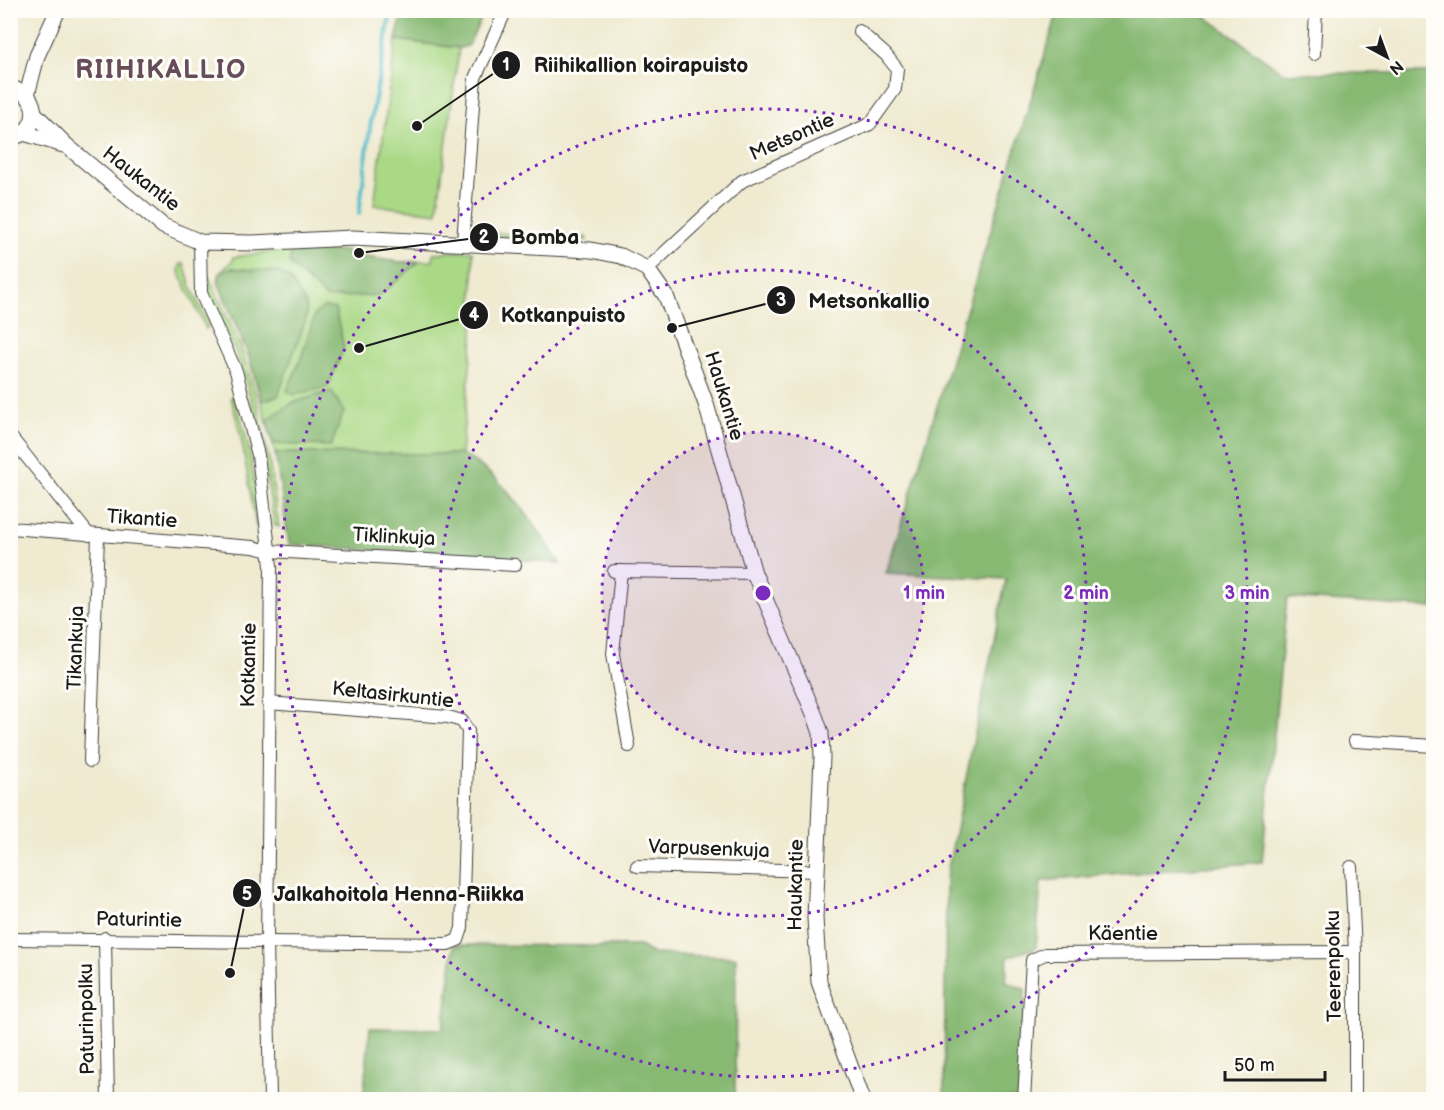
<svg xmlns="http://www.w3.org/2000/svg" width="1444" height="1110" viewBox="0 0 1444 1110" font-family="'Balsamiq Sans',sans-serif">
<style>
.green{fill:#aad986;stroke:#637a51;stroke-width:1.5}
.forest{fill:#87b973;stroke:#526a48;stroke-width:1.5}
.lines{fill:none;stroke-linecap:round;stroke-linejoin:round}
.stream{stroke:#51bdcb;stroke-width:4}
.minor-casing{stroke:#3c3b37;stroke-width:14}
.tertiary-casing{stroke:#3c3b37;stroke-width:17}
.minor{stroke:#fff;stroke-width:12}
.tertiary{stroke:#fff;stroke-width:15}
.ring{fill:none;stroke:#7b2cbf;stroke-width:3;stroke-dasharray:3 6}
.labels{text-anchor:middle;dominant-baseline:central;stroke-width:6;stroke-linejoin:round;paint-order:stroke}
.street-label{font-size:20px;fill:#1c1c1c;stroke:#fdfcf7}
.district-label{font-size:26px;font-weight:bold;letter-spacing:1.5px;fill:#674d5a;stroke:#fdfcf7}
.centre{fill:#7b2cbf;stroke:#fdfcf7;stroke-width:3}
.ring-label{font-size:18px;text-anchor:middle;font-weight:bold;fill:#7b2cbf;stroke:#fdfcf7;stroke-width:6;stroke-linejoin:round;paint-order:stroke}
.leader{fill:none;stroke:#1c1c1c;stroke-width:2}
.callout-dot{fill:#1c1c1c;stroke:#fdfcf7;stroke-width:2}
.mark-label{font-size:18px;text-anchor:middle;font-weight:bold;fill:#fff}
.callout-label{font-size:21px;text-anchor:middle;font-weight:bold;fill:#1c1c1c;stroke:#fdfcf7;stroke-width:6;stroke-linejoin:round;paint-order:stroke}
</style>
<rect width="100%" height="100%" fill="#fdfcf7"/>
<filter id="ink" filterUnits="userSpaceOnUse"><feTurbulence type="fractalNoise" baseFrequency=".0167" numOctaves="2"/><feDisplacementMap in="SourceGraphic" scale="12" xChannelSelector="R" yChannelSelector="G"/><feConvolveMatrix kernelMatrix="1 2 1 2 8 2 1 2 1" color-interpolation-filters="sRGB"/></filter>
<filter id="wash" filterUnits="userSpaceOnUse"><feTurbulence type="fractalNoise" baseFrequency=".008" numOctaves="4" result="noise"/><feDisplacementMap in="SourceGraphic" scale="24" xChannelSelector="R" yChannelSelector="G"/><feGaussianBlur stdDeviation="1.35" result="paint"/><feColorMatrix in="noise" values="0 0 0 0 0 0 0 0 0 0 0 0 0 0 0 0 0 1.4 0 .05"/><feComposite in="paint" operator="in"/></filter>
<g filter="url(#wash)">
<rect width="100%" height="100%" fill="#efead0"/>
<!-- green -->
<g class="green">
<path d="M396 40 459 48 437 213 374 205Z"/>
<path d="M479 232 586 237 587 240 480 236Z"/>
<path d="M292 249 347 251 351 255 398 262 433 261V253L473 251V338L461 454 275 453 249 357 218 282 220 273 234 259 233 257Z"/>
<path d="M184 263 190 284 209 325 206 329 179 272 180 265Z"/>
<path d="M209 277 241 348 255 392 269 459 279 527 274 525C265 466 257 406 235 350 227 330 202 299 209 277Z"/>
<path d="M235 396 248 444 260 516 259 528 256 526 242 442 231 397Z"/>
</g>
<!-- forest -->
<g class="forest">
<path d="M403 11V10L485 11 468 46 459 48 396 40Z"/>
<path d="M1058 11H1198L1284 73H1433V608L1287 598 1262 862 1041 881 1036 948 1008 957 1006 982 1025 989 1020 1099H944L946 878 1006 579 886 573Z"/>
<path d="M292 249 347 251 351 255 398 262H419L380 295 326 298 289 263Z"/>
<path d="M232 268 278 272 290 279 306 304V319L278 396 262 401 249 357 218 282 220 273Z"/>
<path d="M324 307 335 309 344 347 328 387 295 395 287 391 301 358 315 314Z"/>
<path d="M331 391 344 411 331 446 273 444 267 420 292 403Z"/>
<path d="M275 453 461 454C504 476 534 523 560 563L289 544Z"/>
<path d="M454 945 640 946 653 954 736 957 735 1099 363 1100 370 1028 443 1029Z"/>
</g>
<g class="lines">
<!-- stream -->
<path class="stream" d="M359 214 371 121 391 10"/>
</g>
</g>
<g filter="url(#ink)">
<g class="lines">
<defs>
<g id="minor">
<path d="M1314 54 1316 10"/>
<path d="M200 242 201 293 236 371 258 455 271 566 267 942 270 1100"/>
<path d="M463 243 475 78 506 10"/>
<path d="M647 269 742 181 870 124 895 89 897 69 886 55 859 31"/>
<path d="M10 436 89 535"/>
<path d="M10 528 253 547 270 551 515 565"/>
<path d="M614 571 754 573"/>
<path d="M621 571 613 654 629 746"/>
<path d="M1355 741 1434 746"/>
<path d="M90 761 98 536"/>
<path d="M637 866 816 871"/>
<path d="M1351 867 1355 952V1100"/>
<path d="M105 938 108 1100"/>
<path d="M10 939 448 944 458 940 462 928 468 731 462 721 448 717 268 703"/>
<path d="M1024 1100 1032 960 1045 954 1355 952"/>
</g>
<g id="tertiary">
<path d="M10 87 27 95C41 113 32 134 10 138"/>
<path d="M27 95 37 56 58 10"/>
<path d="M34 113 67 146 163 226 200 242 252 243 352 238 591 250 621 256 647 269 666 296 706 404 754 573 815 716 821 733 822 757 815 918 819 982 863 1100"/>
<path d="M24 133 64 145"/>
</g>
</defs>
<!-- minor casing -->
<use href="#minor" class="minor-casing"/>
<!-- tertiary casing -->
<use href="#tertiary" class="tertiary-casing"/>
<!-- minor -->
<use href="#minor" class="minor"/>
<!-- tertiary -->
<use href="#tertiary" class="tertiary"/>
</g>
</g>
<!-- distance rings -->
<circle cx="763" cy="593" r="161" fill="#7b2cbf" fill-opacity=".12"/>
<g class="ring">
<circle cx="763" cy="593" r="161"/>
<circle cx="763" cy="593" r="323"/>
<circle cx="763" cy="593" r="484"/>
</g>
<g class="labels">
<!-- street labels -->
<g class="street-label">
<text transform="translate(792 137) rotate(-24)">Metsontie</text>
<text transform="translate(141 179) rotate(38)">Haukantie</text>
<text transform="translate(724 396) rotate(73)">Haukantie</text>
<text transform="translate(142 519) rotate(4)">Tikantie</text>
<text transform="translate(394 537) rotate(3)">Tiklinkuja</text>
<text transform="translate(76 648) rotate(-88)">Tikankuja</text>
<text transform="translate(249 665) rotate(-89)">Kotkantie</text>
<text transform="translate(393 695) rotate(6)">Keltasirkuntie</text>
<text transform="translate(709 849) rotate(2)">Varpusenkuja</text>
<text transform="translate(796 885) rotate(-89)">Haukantie</text>
<text transform="translate(139 920) rotate(1)">Paturintie</text>
<text x="1123" y="934">Käentie</text>
<text transform="translate(1334 966) rotate(-91)">Teerenpolku</text>
<text transform="translate(87 1019) rotate(-91)">Paturinpolku</text>
</g>
<!-- district labels -->
<g class="district-label">
<text x="161" y="70">RIIHIKALLIO</text>
</g>
</g>
<circle cx="763" cy="593" r="9" class="centre"/>
<g class="ring-label">
<text x="924" y="599">1 min</text>
<text x="1086" y="599">2 min</text>
<text x="1247" y="599">3 min</text>
</g>
<!-- callouts -->
<path class="leader" d="M417 126L506 65M359 253L484 237M672 328L781 300M359 348L474 315M230 973L247 893"/>
<g class="callout-dot">
<circle cx="417" cy="126" r="6"/>
<circle cx="359" cy="253" r="6"/>
<circle cx="672" cy="328" r="6"/>
<circle cx="359" cy="348" r="6"/>
<circle cx="230" cy="973" r="6"/>
<circle cx="506" cy="65" r="15"/>
<circle cx="484" cy="237" r="15"/>
<circle cx="781" cy="300" r="15"/>
<circle cx="474" cy="315" r="15"/>
<circle cx="247" cy="893" r="15"/>
</g>
<g class="mark-label">
<text x="506" y="71">1</text>
<text x="484" y="243">2</text>
<text x="781" y="306">3</text>
<text x="474" y="321">4</text>
<text x="247" y="900">5</text>
</g>
<g class="callout-label">
<text x="641" y="72">Riihikallion koirapuisto</text>
<text x="545" y="244">Bomba</text>
<text x="869" y="308">Metsonkallio</text>
<text x="563" y="322">Kotkanpuisto</text>
<text x="399" y="901">Jalkahoitola Henna-Riikka</text>
</g>
<!-- margin -->
<rect width="1444" height="1110" fill="none" stroke="#fdfcf7" stroke-width="36"/>
<!-- north arrow -->
<g transform="translate(1387 57) rotate(139)" stroke="#fdfcf7" stroke-width="4.5" paint-order="stroke">
<path d="M0-4.5L10 22L0 15L-10 22Z" fill="#1c1c1c"/>
<text y="-9" font-size="16" font-weight="bold" text-anchor="middle" fill="#1c1c1c">N</text>
</g>
<!-- scale -->
<path d="M1225 1071v9h100v-9" fill="none" stroke="#1c1c1c" stroke-width="3"/>
<text x="1234" y="1071" font-size="18" fill="#1c1c1c" stroke="#fdfcf7" stroke-width="4.5" paint-order="stroke">50 m</text>
</svg>
